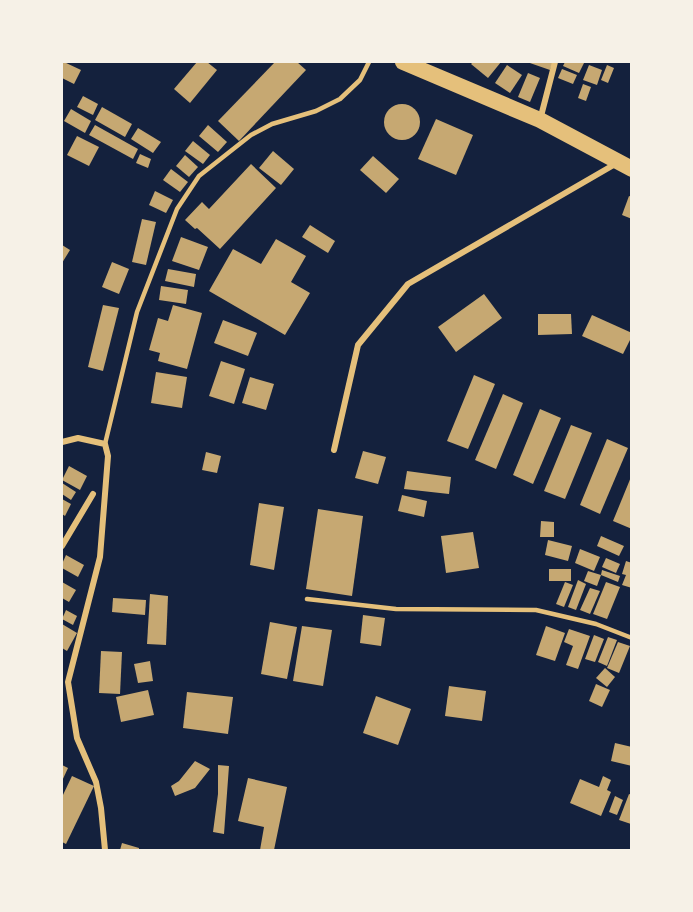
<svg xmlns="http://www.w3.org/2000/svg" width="693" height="912" viewBox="0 0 693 912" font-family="'DM Sans',sans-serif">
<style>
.building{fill:#c6a872}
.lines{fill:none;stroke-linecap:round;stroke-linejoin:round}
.service{stroke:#e5c07b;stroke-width:4.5}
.minor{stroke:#e5c07b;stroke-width:6}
.trunk{stroke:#e5c07b;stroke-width:16}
</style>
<rect width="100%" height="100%" fill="#14213d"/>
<!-- building -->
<g class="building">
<path d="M62 62H64L81 70 74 84 62 78Z"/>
<path d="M197 62H207L217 70 190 103 174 89Z"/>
<path d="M275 62H297L306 70 239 141 218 121Z"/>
<path d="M473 62H501L488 78 471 64Z"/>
<path d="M527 62H553L550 70Z"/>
<path d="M565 62H581L584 63 579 73 563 66Z"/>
<path d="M507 65 522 75 510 93 495 83Z"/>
<path d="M589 65 602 70 597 85 583 80Z"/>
<path d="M607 65 614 68 608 83 601 80Z"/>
<path d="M562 69 577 75 573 84 558 78Z"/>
<path d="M528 73 540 78 530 102 518 97Z"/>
<path d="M583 84 591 87 586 101 578 98Z"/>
<path d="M83 96 98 104 93 115 77 107Z"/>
<circle cx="402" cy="122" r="18"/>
<path d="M102 107 132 124 125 137 95 120Z"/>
<path d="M71 109 91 121 85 133 64 121Z"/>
<path d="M436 119 473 135 456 175 418 159Z"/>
<path d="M95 125 138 149 133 159 89 135Z"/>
<path d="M208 125 227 142 218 152 199 136Z"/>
<path d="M138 128 161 142 153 153 131 139Z"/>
<path d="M77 136 99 147 89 166 67 155Z"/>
<path d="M193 141 210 155 203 164 185 151Z"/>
<path d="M273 151 294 169 281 185 259 168Z"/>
<path d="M140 154 151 159 148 168 136 163Z"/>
<path d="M185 155 198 167 189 177 176 166Z"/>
<path d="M373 156 399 179 386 193 360 170Z"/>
<path d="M251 164 276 188 220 249 197 228 195 229 185 220 202 202 209 209Z"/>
<path d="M171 169 188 182 180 192 163 180Z"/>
<path d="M155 191 173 200 166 213 149 205Z"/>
<path d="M629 196 632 197V219L622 215Z"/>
<path d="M142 219 156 222 146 265 132 262Z"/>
<path d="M310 225 335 241 328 253 302 237Z"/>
<path d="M181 237 208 247 199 270 172 261Z"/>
<path d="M276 239 306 256 291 282 310 293 285 335 209 291 233 249 261 264Z"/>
<path d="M62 245 70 250 62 263Z"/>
<path d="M112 262 129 269 119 294 102 287Z"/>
<path d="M168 269 196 274 194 287 165 281Z"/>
<path d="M161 286 188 290 186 304 159 300Z"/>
<path d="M484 294 502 318 456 352 438 327Z"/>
<path d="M103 305 119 308 103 371 88 367Z"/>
<path d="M173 305 202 313 187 369 158 361 160 353 149 350 158 318 168 321Z"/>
<path d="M538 314H571L572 334 538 335Z"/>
<path d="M592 315 632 333V336L623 354 582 336Z"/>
<path d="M223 320 257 333 248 356 214 343Z"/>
<path d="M221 361 245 369 234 404 209 396Z"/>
<path d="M156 372 187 377 182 408 151 403Z"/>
<path d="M474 375 495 384 468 449 447 441Z"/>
<path d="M250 377 274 384 266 410 242 403Z"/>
<path d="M503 394 523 403 496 469 475 460Z"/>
<path d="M540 409 561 418 533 484 513 475Z"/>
<path d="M571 425 592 433 565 499 544 491Z"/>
<path d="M607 439 628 448 600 514 580 505Z"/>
<path d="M363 451 386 457 378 484 355 478Z"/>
<path d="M206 452 221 456 217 473 202 470Z"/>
<path d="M69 466 87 476 80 490 62 480Z"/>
<path d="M407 471 451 477 449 494 404 489Z"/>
<path d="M631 477H632V529L613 521Z"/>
<path d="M62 483 76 492 71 500 62 494Z"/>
<path d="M402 495 427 501 424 517 398 511Z"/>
<path d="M62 499 71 504 65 516 62 514Z"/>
<path d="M259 503 284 507 274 570 250 565Z"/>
<path d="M318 509 363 516 352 596 306 589Z"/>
<path d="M541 521 554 522V537H540Z"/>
<path d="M473 532 479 568 446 573 441 536Z"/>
<path d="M601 536 624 546 619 556 597 546Z"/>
<path d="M548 540 572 546 568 561 545 555Z"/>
<path d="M580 549 600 557 594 571 575 563Z"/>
<path d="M66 555 84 565 78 577 62 568V564Z"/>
<path d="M606 558 620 564 616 573 602 567Z"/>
<path d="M626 561 632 563V588L622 585 626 575 622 574Z"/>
<rect x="549" y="569" width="22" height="12"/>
<path d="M602 570 620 576 618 582 601 575Z"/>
<path d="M588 571 601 575 597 586 584 581Z"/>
<path d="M578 580 586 584 576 610 568 607Z"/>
<path d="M62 582 76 590 69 602 62 598Z"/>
<path d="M565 582 573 585 564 607 556 604Z"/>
<path d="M606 582 620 587 607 619 593 614Z"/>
<path d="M590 588 600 591 590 614 580 610Z"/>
<path d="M150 594 168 596 166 645 147 644Z"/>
<path d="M113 598 146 600 145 615 112 612Z"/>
<path d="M66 610 77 616 73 625 62 619Z"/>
<path d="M363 615 385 618 381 646 360 643Z"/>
<path d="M270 622 297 627 287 679 261 674Z"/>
<path d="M62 624 77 633 67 651 62 648Z"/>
<path d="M302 626 332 630 323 686 293 681Z"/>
<path d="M546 626 565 633 555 661 536 655Z"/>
<path d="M569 629 590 636 578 669 566 665 573 646 564 642Z"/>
<path d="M594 635 604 639 595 662 585 659Z"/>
<path d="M608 637 617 640 607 666 598 662Z"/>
<path d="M618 642 630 646 619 673 607 668Z"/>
<path d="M101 651 122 652 120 694 99 693Z"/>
<path d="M150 661 153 681 138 683 134 664Z"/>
<path d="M605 668 615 677 607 687 596 678Z"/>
<path d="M596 684 610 690 602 707 589 701Z"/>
<path d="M449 686 486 691 482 721 445 716Z"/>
<path d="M148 690 154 715 121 722 116 697Z"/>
<path d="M187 692 233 697 228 734 183 728Z"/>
<path d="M376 696 411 709 398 745 363 733Z"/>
<path d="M615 743 632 747V766L611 761Z"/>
<path d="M195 761 210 769 195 788 175 796 171 786 179 781Z"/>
<path d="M62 765 68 768 62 781Z"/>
<path d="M218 765 229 766 224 834 213 832 218 794Z"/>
<path d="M72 776 94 786 66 844 62 842V797Z"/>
<path d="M603 776 611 780 607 790 611 792 601 816 570 803 580 779 599 787Z"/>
<path d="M248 778 287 787 274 850H260L264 827 238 821Z"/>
<path d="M629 794 632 795 631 824 619 820Z"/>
<path d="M615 796 623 800 617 815 609 812Z"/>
<path d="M122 843 139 848V850H120Z"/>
</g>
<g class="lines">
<!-- service -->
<g class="service">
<path d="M105 444 137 312 177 209 199 176 251 135 272 124 316 111 340 99 360 80 369 62"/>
<path d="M307 599 396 609 536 610 596 624 632 638"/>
</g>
<!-- minor -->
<g class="minor">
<path d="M540 120 555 62"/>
<path d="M62 442 78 438 105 444 108 456 100 557 68 682 77 738 96 782 101 808 105 850"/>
<path d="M334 450 358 345 408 284 617 163"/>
<path d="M62 546 93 494"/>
</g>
<!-- trunk -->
<path class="trunk" d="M403 62 540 120 632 169"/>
</g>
<!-- border -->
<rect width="693" height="912" fill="none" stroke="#f6f1e7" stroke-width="126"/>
</svg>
